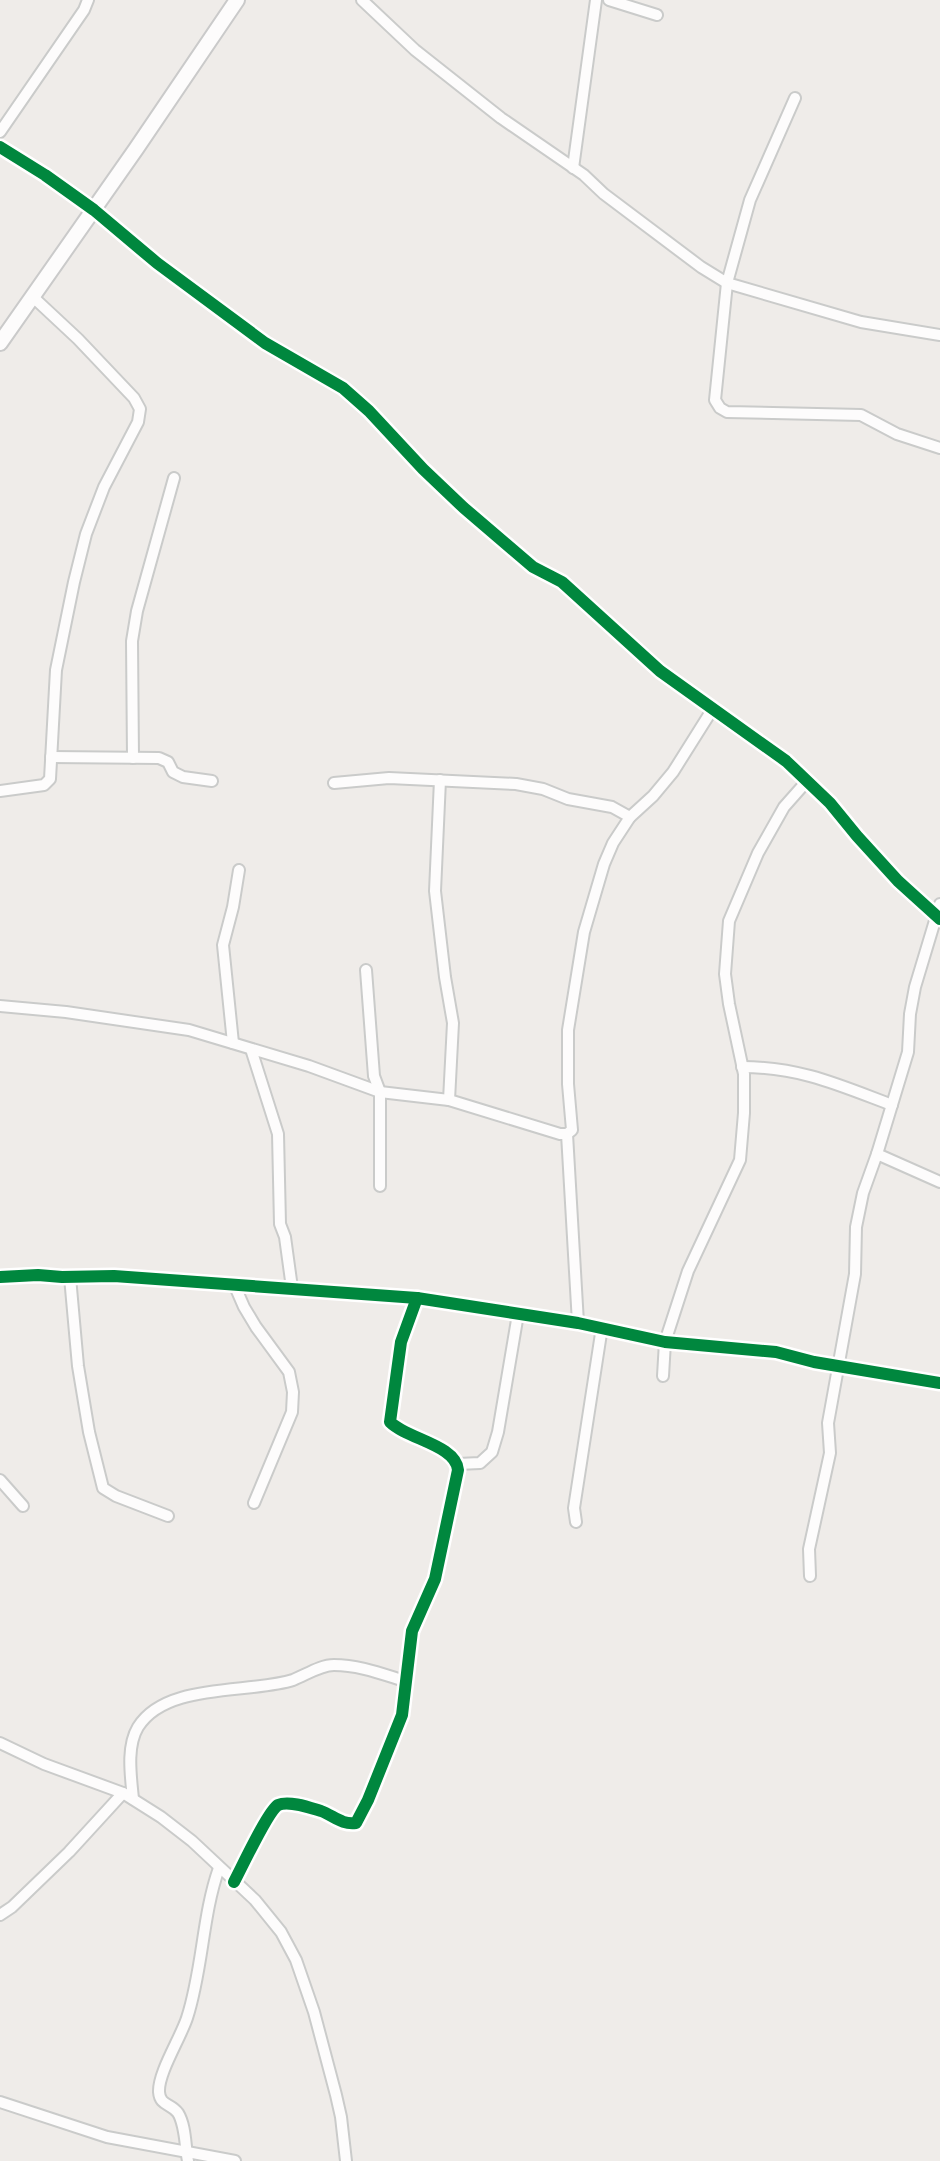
<svg xmlns="http://www.w3.org/2000/svg" width="940" height="2161" viewBox="0 0 940 2161" font-family="Mulish,sans-serif">
<style>
.lines{fill:none;stroke-linecap:round;stroke-linejoin:round}
.minor-casing{stroke:#cacbca;stroke-width:14}
.secondary-casing{stroke:#cacaca;stroke-width:18}
.minor{stroke:#fdfcfc;stroke-width:10}
.secondary{stroke:#fdfcfc;stroke-width:14}
.cycleway-casing{stroke:#fff;stroke-width:17}
.cycleway{stroke:#00873e;stroke-width:12}
</style>
<rect width="100%" height="100%" fill="#efece9"/>
<g class="lines">
<defs>
<g id="minor">
<path d="M362 0 415 50 501 118 584 175 604 194 701 267 727 283 861 322 940 335"/>
<path d="M609 0 657 15"/>
<path d="M795 98 750 200 727 283 715 400 720 408 727 412 861 415 897 434 940 448"/>
<path d="M0 132 84 10 88 0"/>
<path d="M0 147 45 175 94 210 157 263 265 343 343 388 369 411 423 469 464 508 533 567 562 582 660 671 786 761 830 803 857 836 898 881 940 919"/>
<path d="M573 168 596 0"/>
<path d="M51 757 159 758 168 762 173 772 183 777 212 781"/>
<path d="M133 758 132 641 137 611 174 478"/>
<path d="M440 780 435 891 445 977 453 1023 449 1100"/>
<path d="M334 783 389 778 516 784 543 789 568 799 612 807 630 817"/>
<path d="M0 791 44 785 50 779 56 670 74 582 86 534 104 487 138 422 140 409 134 398 78 339 33 297"/>
<path d="M366 970 374 1076 380 1092V1186"/>
<path d="M0 1006 66 1012 189 1030 309 1066 380 1092 449 1100 560 1134H567"/>
<path d="M233 1043 223 945 233 907 239 870"/>
<path d="M251 1049 278 1134 280 1224 285 1237 292 1288"/>
<path d="M742 1067C800 1067 839 1085 892 1105"/>
<path d="M877 1154 940 1182"/>
<path d="M0 1277 38 1275 62 1277 114 1276 417 1298 578 1323 665 1342 776 1352 814 1362 940 1383"/>
<path d="M70 1277 78 1366 89 1432 103 1488 116 1496 168 1516"/>
<path d="M234 1284 244 1307 256 1327 289 1372 293 1392 292 1412 254 1503"/>
<path d="M578 1323 567 1134 572 1130 568 1084V1030L584 932 604 864 613 843 630 817 653 796 673 772 712 710"/>
<path d="M663 1376 665 1342 688 1271 740 1160 744 1113V1074L729 1004 725 974 729 921 758 853 784 807 807 781"/>
<path d="M458 1464 480 1463 492 1452 498 1432 518 1314"/>
<path d="M0 1480 23 1506"/>
<path d="M576 1522 574 1508 602 1327"/>
<path d="M810 1576 809 1549 830 1453 828 1423 855 1274 856 1227 863 1193 877 1154 908 1052 910 1014 915 987 940 904"/>
<path d="M0 1743 44 1764 123 1793 161 1817 192 1841 255 1900 281 1932 296 1960 314 2012 336 2095 341 2117 346 2161"/>
<path d="M133 1799C131 1777 126 1747 138 1727 166 1682 249 1694 293 1680 306 1675 320 1665 334 1665 359 1665 382 1674 405 1681"/>
<path d="M234 1882C241 1869 268 1811 278 1805 289 1800 311 1808 321 1811 334 1816 342 1825 356 1823L368 1800 402 1715 412 1631 435 1579 458 1470C456 1445 407 1439 390 1422L401 1342 417 1298"/>
<path d="M0 1915 12 1907 69 1852 123 1793"/>
<path d="M0 2102 107 2137 235 2161"/>
<path d="M188 2161C185 2147 186 2126 178 2113 171 2103 160 2106 159 2092 158 2073 180 2039 187 2018 203 1969 202 1916 219 1868"/>
</g>
<path id="secondary" d="M0 343 136 149 237 0"/>
</defs>
<!-- minor casing -->
<use href="#minor" class="minor-casing"/>
<!-- secondary casing -->
<use href="#secondary" class="secondary-casing"/>
<!-- minor -->
<use href="#minor" class="minor"/>
<!-- secondary -->
<use href="#secondary" class="secondary"/>
<defs>
<g id="cycleway">
<path d="M0 147 45 175 94 210 157 263 265 343 343 388 369 411 423 469 464 508 533 567 562 582 660 671 786 761 830 803 857 836 898 881 940 919"/>
<path d="M0 1277 38 1275 62 1277 114 1276 417 1298 578 1323 665 1342 776 1352 814 1362 940 1383"/>
<path d="M234 1882C241 1869 268 1811 278 1805 289 1800 311 1808 321 1811 334 1816 342 1825 356 1823L368 1800 402 1715 412 1631 435 1579 458 1470C456 1445 407 1439 390 1422L401 1342 417 1298"/>
</g>
</defs>
<!-- cycleway casing -->
<use href="#cycleway" class="cycleway-casing"/>
<!-- cycleway -->
<use href="#cycleway" class="cycleway"/>
</g>
</svg>
